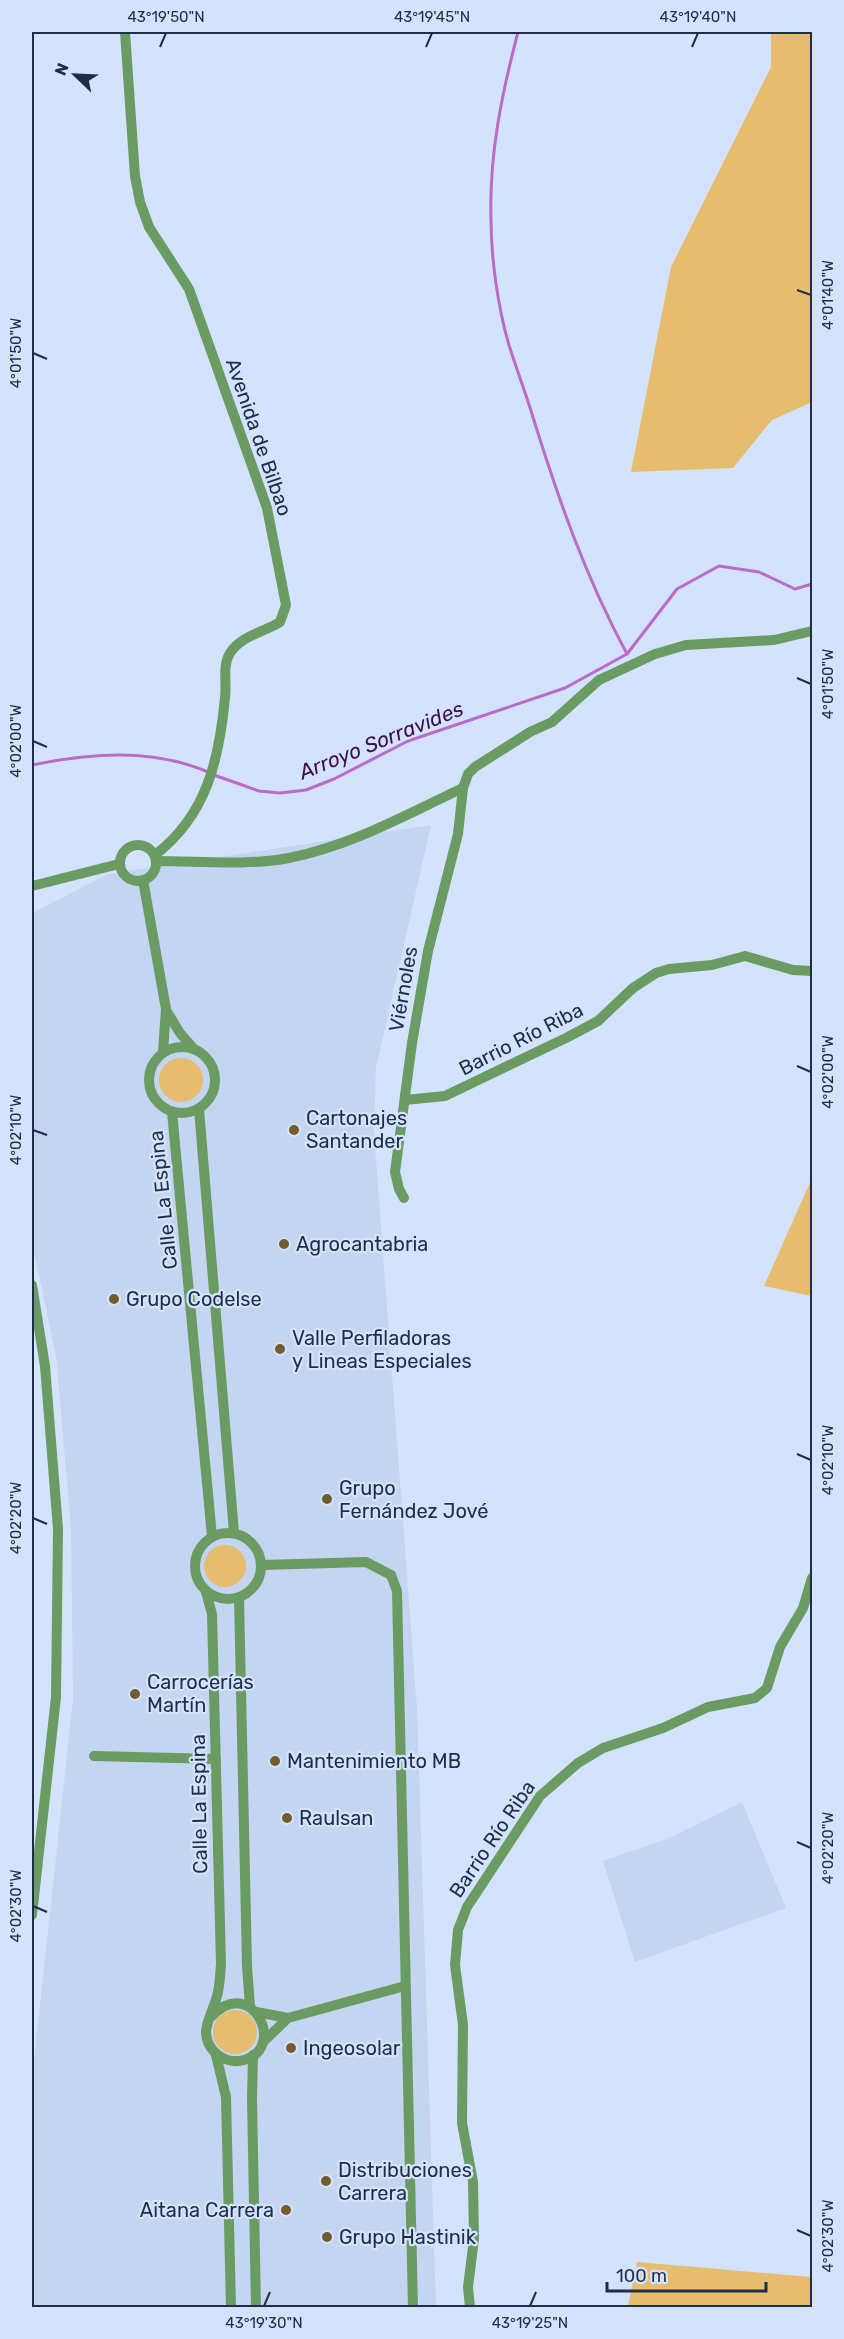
<svg xmlns="http://www.w3.org/2000/svg" width="844" height="2339" viewBox="0 0 844 2339" font-family="Rubik,sans-serif">
<style>
.built{fill:#c4d5f2}
.green{fill:#e6bc6f}
.lines{fill:none;stroke-linecap:round;stroke-linejoin:round}
.stream{stroke:#b96bc7;stroke-width:3}
.minor{stroke:#6a9b63;stroke-width:10}
.ticks{fill:none;stroke:#1f2e47;stroke-width:2}
.poi-dot{fill:#745b2d;stroke:#d3e3fe;stroke-width:2}
.labels{text-anchor:middle;dominant-baseline:central;stroke-width:4.5;stroke-linejoin:round;paint-order:stroke}
.street-label{font-size:20px;fill:#1f2e47;stroke:#d3e3fe}
.poi-label{font-size:20px;fill:#1f2e47;stroke:#d3e3fe;text-anchor:start}
.water-label{font-size:21px;font-style:italic;fill:#420f4a;stroke:#d3e3fe}
.neatline{fill:none;stroke:#1f2e47;stroke-width:2}
.ticks-label{font-size:15px;text-anchor:middle;fill:#1f2e47}
</style>
<rect width="100%" height="100%" fill="#d3e3fe"/>
<!-- built -->
<g class="built">
<path d="M431 825 376 1068 374 1133 417 1709 436 2307 32 2308V2079L73 1699 71 1528 56 1355 32 1243V913L108 874Z"/>
<path d="M742 1802 786 1908 635 1962 603 1861 667 1839Z"/>
</g>
<!-- green -->
<g class="green">
<path d="M771 32H812V402L772 420 733 468 631 472 671 267 771 67Z"/>
<circle cx="181" cy="1080" r="22"/>
<path d="M812 1178V1296L764 1286Z"/>
<circle cx="225" cy="1566" r="21"/>
<circle cx="235" cy="2032" r="22"/>
<path d="M637 2262 812 2277V2307H628Z"/>
</g>
<g class="lines">
<!-- stream -->
<g class="stream">
<path d="M518 32C502 93 489 155 491 219 491 258 498 308 509 345 516 368 525 391 532 414 558 498 585 576 627 654"/>
<path d="M32 765C90 753 152 748 208 772"/>
<path d="M214 775 259 791 280 793 306 790 334 779 408 741 565 688 627 654 677 589 719 566 759 572 795 589 812 584"/>
</g>
<!-- minor -->
<g class="minor">
<path d="M125 32 135 176 140 202 149 227 189 289 267 508 286 605 280 622C264 632 241 636 230 653 222 666 227 683 225 698 219 760 207 815 155 855"/>
<circle cx="138" cy="863" r="18"/>
<path d="M156 861C200 861 246 866 289 858 351 846 407 814 463 788"/>
<path d="M143 880 166 1009 163 1052"/>
<path d="M32 886 119 864"/>
<path d="M166 1010 180 1033 194 1049"/>
<circle cx="182" cy="1080" r="33"/>
<path d="M405 1100 445 1096 568 1037 598 1021 633 988 656 973 669 969 712 965 745 956 793 970 812 971"/>
<path d="M199 1109 234 1533"/>
<path d="M172 1112 212 1536"/>
<path d="M404 1198 399 1189 395 1172 412 1043 428 951 458 834 463 788 468 774 475 767 530 732 552 722 599 680 655 654 686 645 774 640 812 631"/>
<path d="M32 1285 45 1366 58 1529 56 1697 32 1915"/>
<circle cx="228" cy="1566" r="33"/>
<path d="M262 1565 366 1562 391 1575 397 1591 413 2308"/>
<path d="M206 1592 212 1614 221 1964C220 1975 220 1986 217 1996 214 2008 207 2020 206 2031 206 2051 225 2065 244 2060 288 2048 251 1974 212 2016"/>
<path d="M239 1598 247 1966 250 2007"/>
<path d="M94 1756 216 1759"/>
<path d="M256 2012 288 2018 405 1986"/>
<path d="M263 2042 288 2018"/>
<path d="M216 2055 226 2097 231 2308"/>
<path d="M253 2055 252 2098 256 2308"/>
<path d="M470 2308 468 2287 474 2239 473 2182 462 2123 463 2025 455 1965 458 1930 467 1907 540 1796 578 1763 603 1748 663 1728 708 1707 755 1698 767 1688 780 1647 803 1608 812 1578"/>
</g>
</g>
<!-- ticks -->
<path class="ticks" d="M160 47 166 33M426 47 432 33M692 47 698 33M797 290 811 295M33 353 47 359M797 678 811 684M33 741 47 747M797 1066 811 1072M33 1130 47 1135M797 1454 811 1460M33 1518 47 1524M797 1842 811 1848M33 1906 47 1912M797 2230 811 2236M264 2306 270 2292M530 2306 536 2292"/>
<!-- markers -->
<g class="poi-dot">
<circle cx="294" cy="1130" r="6"/>
<circle cx="284" cy="1244" r="6"/>
<circle cx="114" cy="1299" r="6"/>
<circle cx="280" cy="1349" r="6"/>
<circle cx="327" cy="1499" r="6"/>
<circle cx="135" cy="1694" r="6"/>
<circle cx="275" cy="1761" r="6"/>
<circle cx="287" cy="1818" r="6"/>
<circle cx="291" cy="2048" r="6"/>
<circle cx="326" cy="2181" r="6"/>
<circle cx="286" cy="2210" r="6"/>
<circle cx="327" cy="2237" r="6"/>
</g>
<g class="labels">
<!-- street labels -->
<g class="street-label">
<text transform="translate(259 437) rotate(71)">Avenida de Bilbao</text>
<text transform="translate(403 989) rotate(-80)">Viérnoles</text>
<text transform="translate(521 1039) rotate(-27)">Barrio Río Riba</text>
<text transform="translate(163 1200) rotate(-96)">Calle La Espina</text>
<text transform="translate(199 1804) rotate(-91)">Calle La Espina</text>
<text transform="translate(492 1839) rotate(-56)">Barrio Río Riba</text>
</g>
<!-- poi labels -->
<g class="poi-label">
<text x="306" y="1118">Cartonajes<tspan x="306" dy="23">Santander</tspan></text>
<text x="296" y="1244">Agrocantabria</text>
<text x="126" y="1299">Grupo Codelse</text>
<text x="292" y="1338">Valle Perfiladoras<tspan x="292" dy="23">y Lineas Especiales</tspan></text>
<text x="339" y="1488">Grupo<tspan x="339" dy="23">Fernández Jové</tspan></text>
<text x="147" y="1682">Carrocerías<tspan x="147" dy="23">Martín</tspan></text>
<text x="287" y="1761">Mantenimiento MB</text>
<text x="299" y="1818">Raulsan</text>
<text x="303" y="2048">Ingeosolar</text>
<text x="338" y="2170">Distribuciones<tspan x="338" dy="23">Carrera</tspan></text>
<text x="274" y="2210" text-anchor="end">Aitana Carrera</text>
<text x="339" y="2237">Grupo Hastinik</text>
</g>
<!-- water labels -->
<g class="water-label">
<text transform="translate(381 740) rotate(-22)">Arroyo Sorravides</text>
</g>
</g>
<!-- border -->
<rect width="844" height="2339" fill="none" stroke="#d3e3fe" stroke-width="66"/>
<!-- north arrow -->
<g transform="translate(75 75) rotate(293)" stroke="#d3e3fe" stroke-width="4.5" paint-order="stroke">
<path d="M0-4.5L10 22L0 15L-10 22Z" fill="#1f2e47"/>
<text y="-9" font-size="16" font-weight="bold" text-anchor="middle" fill="#1f2e47">N</text>
</g>
<!-- scale -->
<path d="M607 2282v9h159v-9" fill="none" stroke="#1f2e47" stroke-width="3"/>
<text x="616" y="2282" font-size="18" fill="#1f2e47" stroke="#d3e3fe" stroke-width="4.5" paint-order="stroke">100 m</text>
<rect x="33" y="33" width="778" height="2273" class="neatline"/>
<g class="ticks-label">
<text x="166" y="22">43°19'50"N</text>
<text x="432" y="22">43°19'45"N</text>
<text x="698" y="22">43°19'40"N</text>
<text transform="translate(828 295) rotate(-90)" y="5">4°01'40"W</text>
<text transform="translate(16 353) rotate(-90)" y="5">4°01'50"W</text>
<text transform="translate(828 684) rotate(-90)" y="5">4°01'50"W</text>
<text transform="translate(16 741) rotate(-90)" y="5">4°02'00"W</text>
<text transform="translate(828 1072) rotate(-90)" y="5">4°02'00"W</text>
<text transform="translate(16 1130) rotate(-90)" y="5">4°02'10"W</text>
<text transform="translate(828 1460) rotate(-90)" y="5">4°02'10"W</text>
<text transform="translate(16 1518) rotate(-90)" y="5">4°02'20"W</text>
<text transform="translate(828 1848) rotate(-90)" y="5">4°02'20"W</text>
<text transform="translate(16 1906) rotate(-90)" y="5">4°02'30"W</text>
<text transform="translate(828 2236) rotate(-90)" y="5">4°02'30"W</text>
<text x="264" y="2328">43°19'30"N</text>
<text x="530" y="2328">43°19'25"N</text>
</g>
</svg>
